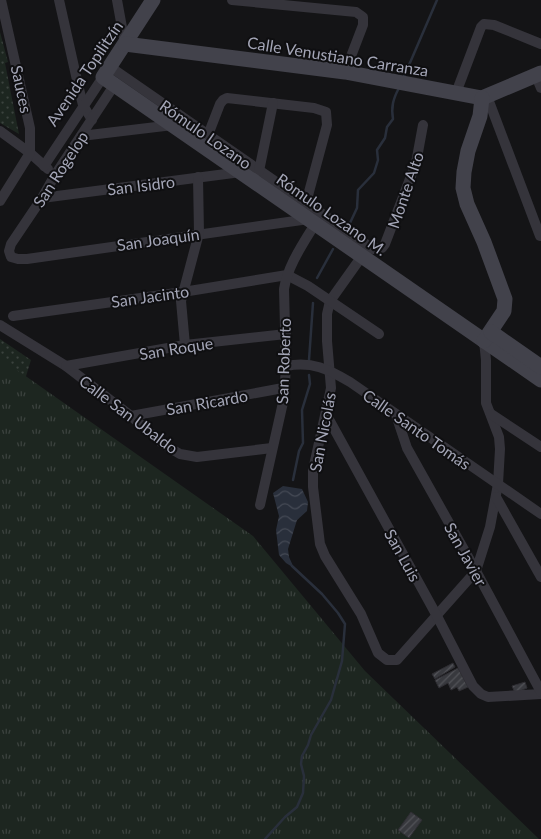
<svg xmlns="http://www.w3.org/2000/svg" width="541" height="839" viewBox="0 0 541 839" font-family="Lato,sans-serif">
<style>
.grass{fill:url(#grass-dots)}
.park{fill:url(#park-tufts)}
.water{fill:url(#water-waves)}
.lines{fill:none;stroke-linecap:round;stroke-linejoin:round}
.stream{stroke:#292f3b;stroke-width:2.5}
.building{fill:url(#building-hatch);stroke:#2e2d32}
.street{stroke:#35343b;stroke-width:10}
.secondary{stroke:#42424b;stroke-width:15}
.labels{text-anchor:middle;dominant-baseline:central;stroke-width:4;stroke-linejoin:round;paint-order:stroke}
.street-label{font-size:16px;fill:#a4a6b7;stroke:#0f0f11}
</style>
<defs>
<pattern id="grass-dots" width="8" height="8" patternUnits="userSpaceOnUse" patternTransform="scale(1.25)"><rect width="8" height="8" fill="#1d2620"/><path d="M2 2h.1M6 6h.1" fill="none" stroke="#3b423e" stroke-width="1.8" stroke-linecap="round"/></pattern>
<pattern id="park-tufts" width="24" height="20" patternUnits="userSpaceOnUse" patternTransform="scale(1.25)"><rect width="24" height="20" fill="#1d2620"/><path d="M3 7l-1-3M5 7V3M7 7l1-3M15 17l-1-3M17 17v-4M19 17l1-3" fill="none" stroke="#3b423e"/></pattern>
<pattern id="water-waves" width="16" height="10" patternUnits="userSpaceOnUse" patternTransform="scale(1.25)"><rect width="16" height="10" fill="#292f3b"/><path d="M0 5q4-4 8 0t8 0" fill="none" stroke="#454a55"/></pattern>
<pattern id="building-hatch" width="6" height="6" patternUnits="userSpaceOnUse" patternTransform="scale(1.25)"><rect width="6" height="6" fill="#38393e"/><path d="M-1 1l2-2M0 6l6-6M5 7l2-2" fill="none" stroke="#525358"/></pattern>
</defs>
<rect width="100%" height="100%" fill="#141416"/>
<!-- grass -->
<g class="grass">
<path d="M0 32 8 62 5 63 19 134 0 123Z"/>
<path d="M0 339 31 360 23 386 0 439Z"/>
</g>
<!-- park -->
<path class="park" d="M0 358 253 536 365 671 539 839H0Z"/>
<!-- water -->
<path class="water" d="M283 486 302 489 308 502 307 511 297 520 288 549 289 557 294 568 286 563 279 555 276 530 279 516 273 493Z"/>
<g class="lines">
<!-- stream -->
<g class="stream">
<path d="M403 79 437 0"/>
<path d="M350 223 357 208 358 190 374 173 378 160 377 150 385 138 387 127 393 119C391 107 393 99 399 88"/>
<path d="M317 278 333 249"/>
<path d="M309 360 313 303"/>
<path d="M293 480 299 451 303 443 302 410 310 384 309 375"/>
<path d="M265 839 285 817 297 807 303 793 304 776 301 764 302 756 308 745 311 735 331 700 342 661 345 624 338 613 322 594 292 566"/>
</g>
</g>
<!-- building -->
<g class="building">
<path d="M453 663 455 667 435 679 432 674Z"/>
<path d="M458 668 468 687 459 691 457 687 451 690 448 683 439 688 435 680Z"/>
<path d="M525 682 527 688 515 693 512 686Z"/>
<path d="M411 812 422 820 409 838 398 830Z"/>
</g>
<g class="lines">
<!-- street -->
<g class="street">
<path d="M59 0 79 89 83 105 92 120"/>
<path d="M117 0 125 44"/>
<path d="M232 0 356 12 363 17V25L345 72"/>
<path d="M109 66 373 249 382 248 385 244 416 163 423 125"/>
<path d="M536 76 541 88"/>
<path d="M115 84 55 175 42 198 11 244 9 251 11 257 18 259H27L309 219"/>
<path d="M456 93 481 27 484 24 494 25 541 44"/>
<path d="M487 96 540 236"/>
<path d="M0 131 30 153 48 169"/>
<path d="M208 135 220 104 223 100 227 98 314 108 326 112 327 125 306 203"/>
<path d="M81 136 173 125"/>
<path d="M44 166 103 77"/>
<path d="M259 171 273 103"/>
<path d="M42 198 241 172"/>
<path d="M0 201 30 153V128L1 0"/>
<path d="M362 256 330 301 327 314V341L331 388 313 470V487L320 544 325 556 361 614 378 653 387 660H397L476 571 490 527 498 484 500 449 499 437 486 403V360L484 341"/>
<path d="M13 316 183 292 287 275 308 286 379 334"/>
<path d="M0 325 66 366 131 416 163 444 180 454 197 457 272 448"/>
<path d="M185 345 181 301 199 233 198 177"/>
<path d="M66 366 185 345 286 334"/>
<path d="M286 366C312 361 328 369 350 382L541 514"/>
<path d="M326 414 437 616 473 686 481 694 488 697 541 694"/>
<path d="M491 414 541 447"/>
<path d="M396 415 407 448 476 571 541 692"/>
<path d="M131 416 283 388"/>
<path d="M496 497 541 577"/>
<path d="M260 505 284 398 286 366 284 289C288 265 303 244 315 224"/>
</g>
<!-- secondary -->
<g class="secondary">
<path d="M153 0 103 77 541 380"/>
<path d="M125 44 345 72 482 98 541 73"/>
<path d="M482 98 480 116 468 151 464 172 463 188 467 204 484 242 505 299 504 311 484 341"/>
<path d="M491 332 541 367"/>
</g>
</g>
<g class="labels">
<!-- street labels -->
<g class="street-label">
<text transform="translate(338 56) rotate(9)">Calle Venustiano Carranza</text>
<text transform="translate(84 73) rotate(-56)">Avenida Topilitzín</text>
<text transform="translate(22 89) rotate(78)">Sauces</text>
<text transform="translate(206 134) rotate(35)">Rómulo Lozano</text>
<text transform="translate(60 169) rotate(-57)">San Rogelop</text>
<text transform="translate(141 185) rotate(-7)">San Isidro</text>
<text transform="translate(405 190) rotate(-71)">Monte Alto</text>
<text transform="translate(332 214) rotate(35)">Rómulo Lozano M.</text>
<text transform="translate(158 239) rotate(-8)">San Joaquín</text>
<text transform="translate(150 296) rotate(-8)">San Jacinto</text>
<text transform="translate(176 348) rotate(-9)">San Roque</text>
<text transform="translate(283 361) rotate(-88)">San Roberto</text>
<text transform="translate(207 402) rotate(-10)">San Ricardo</text>
<text transform="translate(129 414) rotate(37)">Calle San Ubaldo</text>
<text transform="translate(417 429) rotate(35)">Calle Santo Tomás</text>
<text transform="translate(322 432) rotate(-79)">San Nicolás</text>
<text transform="translate(466 554) rotate(61)">San Javier</text>
<text transform="translate(403 555) rotate(61)">San Luis</text>
</g>
</g>
</svg>
